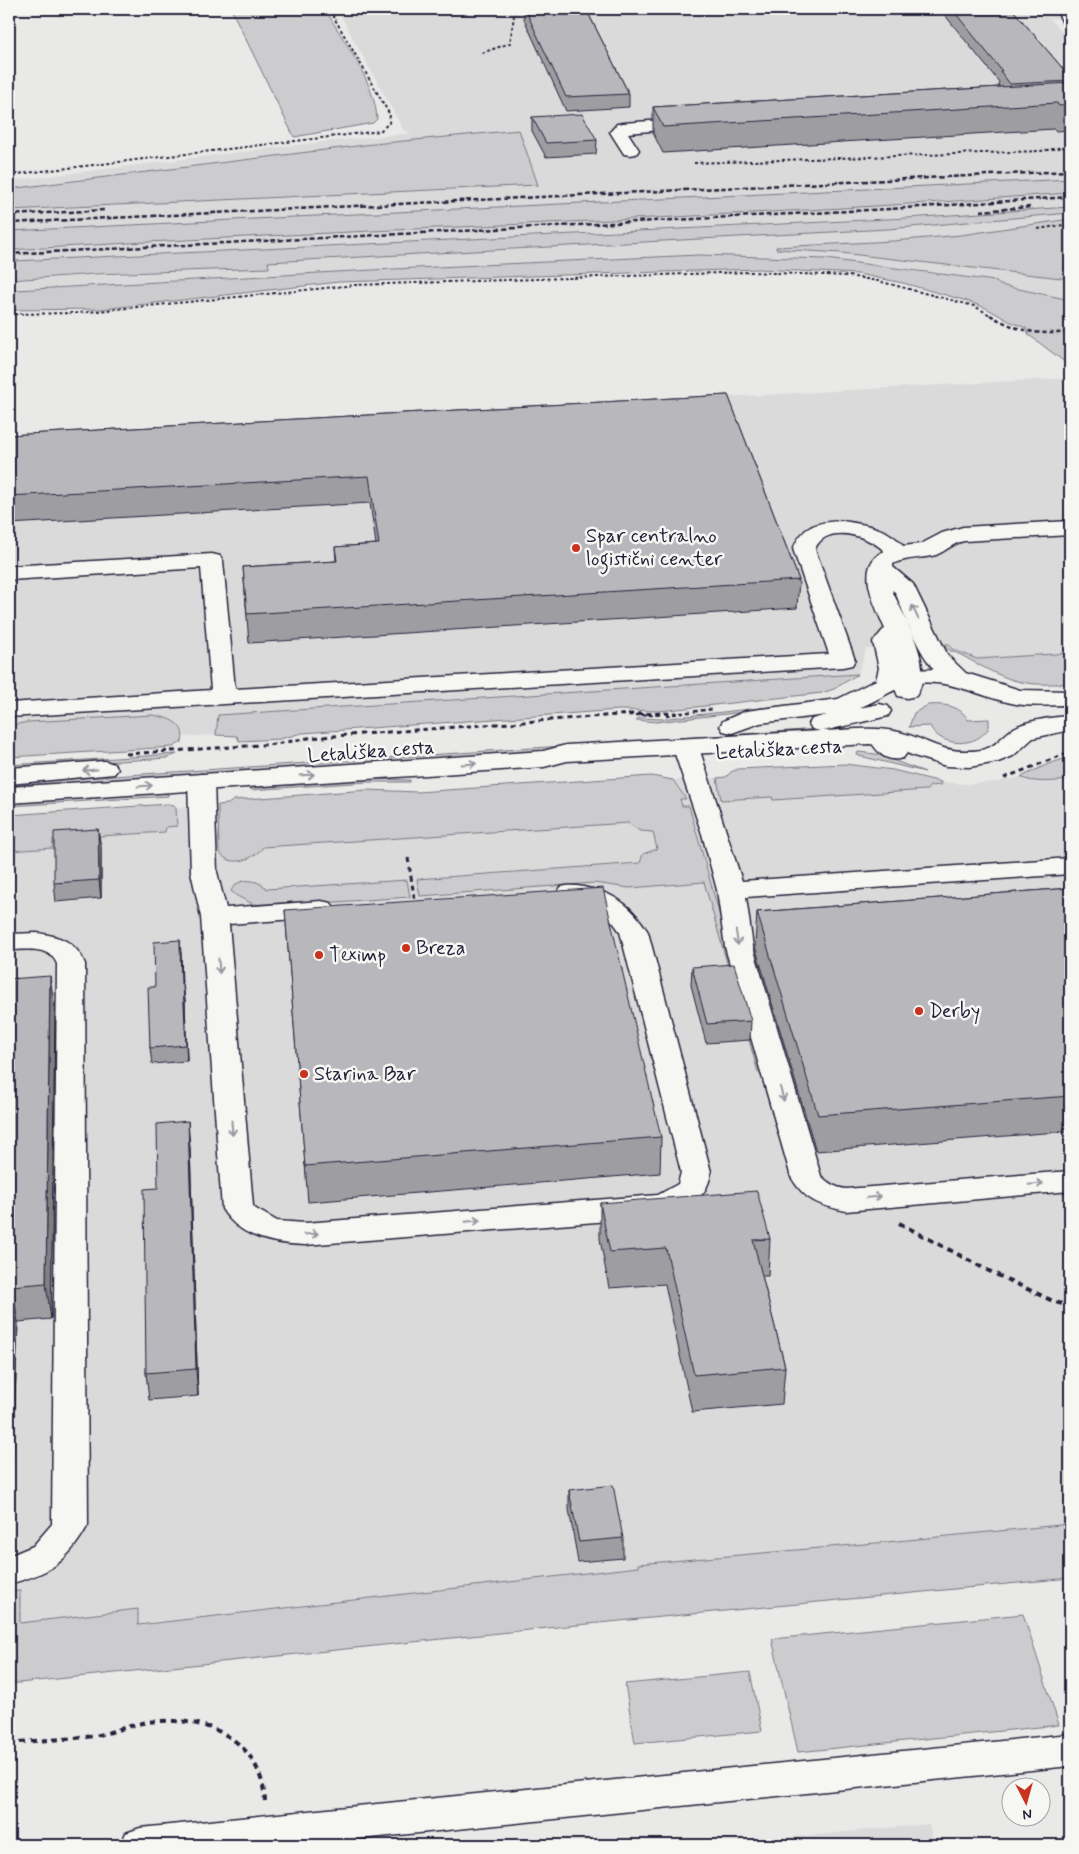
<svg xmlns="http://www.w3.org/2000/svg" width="1079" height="1854" viewBox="0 0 1079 1854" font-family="Mynerve,sans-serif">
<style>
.built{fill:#dadada}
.green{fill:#ccccce;stroke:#777784}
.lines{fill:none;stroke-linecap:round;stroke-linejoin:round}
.minor-casing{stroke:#22223b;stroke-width:3}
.major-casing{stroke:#22223b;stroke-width:3}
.path-far3{stroke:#22223b;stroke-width:2;stroke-dasharray:3 2.5;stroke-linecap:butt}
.path-far2{stroke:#22223b;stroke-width:2.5;stroke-dasharray:4 3;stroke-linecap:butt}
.path-far1{stroke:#22223b;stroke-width:3;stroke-dasharray:5 4;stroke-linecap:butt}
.path{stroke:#22223b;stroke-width:4;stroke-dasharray:6 5;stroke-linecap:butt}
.minor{fill:#f6f6f2;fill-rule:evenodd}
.major{fill:#f6f6f2;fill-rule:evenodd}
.rail{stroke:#22223b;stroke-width:2.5;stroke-dasharray:5 2.5;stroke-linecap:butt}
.wall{fill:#9e9ea2;stroke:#22223b}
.shaded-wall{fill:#818184;stroke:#22223b}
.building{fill:#b8b8bc;stroke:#22223b}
.oneway{stroke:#9797a0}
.poi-dot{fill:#c8321e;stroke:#f6f6f2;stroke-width:2}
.labels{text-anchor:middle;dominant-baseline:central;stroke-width:5;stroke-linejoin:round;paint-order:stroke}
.poi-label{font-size:20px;fill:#22223b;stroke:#f6f6f2;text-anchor:start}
.street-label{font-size:20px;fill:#22223b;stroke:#f6f6f2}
</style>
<rect width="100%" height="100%" fill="#e9e9e7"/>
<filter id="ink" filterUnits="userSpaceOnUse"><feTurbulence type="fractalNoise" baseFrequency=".02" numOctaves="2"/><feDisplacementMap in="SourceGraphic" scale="10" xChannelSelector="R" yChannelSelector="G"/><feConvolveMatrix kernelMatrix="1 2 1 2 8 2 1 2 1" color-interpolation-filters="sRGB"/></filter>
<g filter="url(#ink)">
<!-- built -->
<g class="built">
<path d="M337 9H1051L1055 10 1058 18 1050 19 1070 40V179L9 231V210L235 199 373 144 9 189V181L303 144 413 133 404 131Z"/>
<path d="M1070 193V207L989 213 9 261V250L315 233 937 203Z"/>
<path d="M1070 213V219L961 235 893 241 776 247V249L841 253 1070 279V300L1000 285 995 281 908 269 826 259 699 255 372 270 9 290V280L269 267 268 262 888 229Z"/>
<path d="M1070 378V661L979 660 952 649 949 644 866 649 858 674 218 715 216 735 183 737 181 727 172 720 28 722 9 726V436Z"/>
<path d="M1021 777 1025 779H1035L1041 782 1070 780V1524L887 1542 639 1564V1567L9 1639V851L52 848 53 839 165 832 166 827 177 826 176 808 218 805 219 851 223 857 230 860H244L254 856 263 847 685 799 679 787 673 780 717 778 716 781 941 782 967 784 998 782Z"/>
<path d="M929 1824 934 1845H712Z"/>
</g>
<!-- green -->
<g class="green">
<path d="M231 9H325C343 41 375 81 377 119L373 123 294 137Z"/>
<path d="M519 130 538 185 9 210V189L373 144Z"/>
<path d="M1070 179V193C717 220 362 228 9 250V231Z"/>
<path d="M1070 207V213L888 229 268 262 269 268 97 274 9 280V261H14L907 218Z"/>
<path d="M1070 219V279L841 253 776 249V247L893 241 961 235Z"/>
<path d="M699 255 826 259 995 281 1000 285 1070 300V366L1029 335 1026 328 1009 321 986 308 967 301 903 283 858 274 759 269 339 282 103 309 9 310V290H16L372 270Z"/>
<path d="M943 644H949L952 649 977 659 1070 653V683C1056 684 1041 685 1027 683 1004 680 983 667 963 656 956 652 948 652 943 644Z"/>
<path d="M858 674 834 689 822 693 660 711 619 710 302 733 280 739 239 741 237 736 216 735 218 715Z"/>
<path d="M804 703 805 705 656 722 636 720 639 718 660 719Z"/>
<path d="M928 705C944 704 960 705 968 720L989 719V727C978 748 940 748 930 726L909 727 914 713Z"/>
<path d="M152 715C167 717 187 723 182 742L173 747 9 757V726L28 722Z"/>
<path d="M818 729 820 734 9 788V783Z"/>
<path d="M858 752 876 754 925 772 860 756 857 755Z"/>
<path d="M177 754 167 758 9 768V765Z"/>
<path d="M1070 757V780C1057 781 1032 784 1021 777L1048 764Z"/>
<path d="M845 764 893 770 941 782 940 785 930 786 927 790 773 800 772 797 721 800 717 778 726 777 731 772 738 769Z"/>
<path d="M651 776 673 780 686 799H680L682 806H689L764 1072 763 1078 758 1072 704 882 630 888 594 883 420 896 417 879 640 863 643 854 657 849 653 832 640 831 628 823 263 847C254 860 228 869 219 851L218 805 228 804 234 800 367 790 418 792Z"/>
<path d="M368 779 410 780V782H367L251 790V788Z"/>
<path d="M160 793 168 794V796L9 806V803Z"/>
<path d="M168 804 174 805 176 808 177 826 166 827 165 832 53 839V848L9 851V815Z"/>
<path d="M407 880 410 897 276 906 253 904 237 896 231 891C238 876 258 879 267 889Z"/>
<path d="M1070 1524V1578L567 1626 9 1684V1592L20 1591V1623L138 1609V1625L638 1567V1564L887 1542Z"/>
<path d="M1023 1614 1059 1725 798 1752 772 1639Z"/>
<path d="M750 1672 762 1731 635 1743 625 1684Z"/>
</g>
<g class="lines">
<defs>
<g id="minor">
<path d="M1056 9H1070V27L1064 25Z"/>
<path d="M689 118 695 119 698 123 695 127 628 133 639 150 636 154 630 155 624 154 610 132 617 124 623 123Z"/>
<path d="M842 521C864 524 890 528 903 546L921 544 942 533 963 527 1070 521V535L964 541C953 543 946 551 936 555 922 559 906 557 893 564V567L913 584 948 656 972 679 969 684C930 694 907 619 895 592L892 590C904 618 936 667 916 696L907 698 898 696 895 689 887 691 878 689 875 684 879 668 873 642 883 630 885 629C876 607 853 566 884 551 868 535 826 523 815 549L855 660 852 665 843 667 9 717V703L211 690 201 568 9 580V566L212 554 220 556 223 561 235 689 829 654 793 549C803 525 817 522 842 521Z"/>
<path d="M881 729 890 732 907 753 903 758C885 763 877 752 868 737L872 732Z"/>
<path d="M688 746 697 749 701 754 742 881 1070 858V874L746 897 753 947 821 1176C828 1183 836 1188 846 1189L1070 1171V1191L846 1211C819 1205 805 1201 791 1177L725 947 717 890 702 834 675 754 679 749Z"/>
<path d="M201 774 210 777 214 782 217 872 226 908 321 901 331 903 335 909 331 915 321 917 229 924 253 1206 256 1209 277 1221 305 1223 658 1195 678 1184 681 1172 620 932C607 909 585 905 561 899L557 893 561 887C573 884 582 887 593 889 619 896 634 909 648 932L711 1172C707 1202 684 1209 659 1217L305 1245C274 1244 240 1238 222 1209L201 917 191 872 188 782 192 777Z"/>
<path d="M37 933C59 936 76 941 85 964L88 1525C67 1563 50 1573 9 1584V1556L33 1546 52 1524 57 964C50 945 25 950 9 950V934Z"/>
<path d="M1070 1734V1766L302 1845H120L126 1833 140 1828Z"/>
</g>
<g id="major">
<path d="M937 669 969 674 1020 690 1070 691V705C1053 705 1033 707 1016 704 981 698 949 677 912 684 893 688 877 701 859 708L879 704 888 706 891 711 888 716 823 731C848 730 874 726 899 732 925 738 939 752 968 751 996 751 995 741 1014 728 1028 720 1055 717 1070 716V730L1033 738 1013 756 998 762 969 767 946 766 914 756 891 746 869 744 567 761 544 767 9 803V787L543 751 566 745 820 731 812 729 809 724 812 719 827 715 760 723 732 733 723 731 720 726 723 721 746 711 838 699 878 679 911 670Z"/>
<path d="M105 761 114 764 118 769 114 774 9 784V768Z"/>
</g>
</defs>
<!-- minor casing -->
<use href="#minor" class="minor-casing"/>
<!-- major casing -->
<use href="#major" class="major-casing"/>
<!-- path-far3 -->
<g class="path-far3">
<path d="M482 53 510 43 515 9"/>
<path d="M694 163 1041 151 1070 146"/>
<path d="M9 175 380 131 389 123 390 115 329 9"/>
<path d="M1038 229 1070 224"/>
<path d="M9 314 78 313 355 285 750 272 849 276 878 281 974 306 992 316"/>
</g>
<!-- path-far2 -->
<g class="path-far2">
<path d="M990 315C1019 332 1037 335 1070 332"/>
<path d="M621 715H655"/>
<path d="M666 715 713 709"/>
</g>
<!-- path-far1 -->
<g class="path-far1">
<path d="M126 754 276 744 308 738 631 714 676 713"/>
<path d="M1004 778 1070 752"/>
<path d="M408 858 415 902"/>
</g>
<!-- path -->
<g class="path">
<path d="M899 1223 989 1271 1055 1302 1070 1306"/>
<path d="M9 1743C37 1740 65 1740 93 1736 112 1733 129 1725 148 1722 205 1715 261 1738 265 1801"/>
</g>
<!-- minor -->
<use href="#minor" class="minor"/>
<!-- major -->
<use href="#major" class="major"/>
<!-- rail -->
<g class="rail">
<path d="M980 211 1030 207"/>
<path d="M9 215 106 210"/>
<path d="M9 223 1070 171"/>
<path d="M9 254 889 209 1070 197"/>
</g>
</g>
<!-- wall -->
<g class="wall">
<path d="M524 9H586L629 94V107L566 111 524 19Z"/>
<path d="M940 9H1012L1070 77V130L1056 131 1054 129 663 153 653 133V107L1000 87 998 85 999 82Z"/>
<path d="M532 117 597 140 596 154 546 157 532 131Z"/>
<path d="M728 395 799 580 797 608 249 643 243 567 336 561 335 547 376 544 370 503 9 524V435Z"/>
<path d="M1069 763H1070V789L1067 781Z"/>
<path d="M101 847V898L56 902 54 883Z"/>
<path d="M1070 888V1131L816 1151 755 946 757 912Z"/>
<path d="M285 910 661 1137 660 1173 308 1202Z"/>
<path d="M180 940 181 955 182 985 183 984 185 1000 187 1061 152 1064 150 1048 155 987Z"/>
<path d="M692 967 751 1021 750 1040 706 1043 691 985Z"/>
<path d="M9 979 55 1010 51 1319 18 1322 11 1500H9Z"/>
<path d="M190 1147 198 1396 149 1400 146 1373 158 1188Z"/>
<path d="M600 1203 770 1239 768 1276H762L785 1367 782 1404 692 1412 665 1284 609 1288 600 1239Z"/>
<path d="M569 1490 623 1538V1558L578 1562 569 1509Z"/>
</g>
<!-- shaded-wall -->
<g class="shaded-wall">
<path d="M98 829 101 847V898L99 880Z"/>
<path d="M180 940 181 955 182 1000 181 985Z"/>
<path d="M50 976 55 1010 51 1319 46 1283Z"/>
<path d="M183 984 185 1000 187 1061 186 1045Z"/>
<path d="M188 1121 190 1147 198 1396 196 1369Z"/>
<path d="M12 1286 18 1322 11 1500 9 1485V1375Z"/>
</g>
<!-- building -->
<g class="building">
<path d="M525 9H586L629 94 566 97Z"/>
<path d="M952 9H1012L1070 77V81L1010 84 1000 71H1002Z"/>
<path d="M1070 83V105L1059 106 1057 103 663 127 653 107Z"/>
<path d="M582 114 597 140 546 143 532 117Z"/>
<path d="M728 395 799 580 247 614 243 567 337 561 335 547 379 544 369 476 9 496V435Z"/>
<path d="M98 829 99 880 54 883V832Z"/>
<path d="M603 888 661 1137 305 1166 285 910Z"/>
<path d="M1070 888V1096L818 1115 757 912Z"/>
<path d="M180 940 181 985 183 984 186 1045 150 1048 148 987H155L154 942Z"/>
<path d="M734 964 751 1021 707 1024 692 967Z"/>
<path d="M50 976 46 1283 12 1286 9 1375V979Z"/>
<path d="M188 1121 196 1369 146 1373 144 1189 158 1188 157 1124Z"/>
<path d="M757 1191 770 1239 753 1240 785 1367 694 1375 666 1248 610 1252 600 1203Z"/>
<path d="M613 1485 623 1538 579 1542 569 1490Z"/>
</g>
<!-- one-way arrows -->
<defs><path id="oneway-shaft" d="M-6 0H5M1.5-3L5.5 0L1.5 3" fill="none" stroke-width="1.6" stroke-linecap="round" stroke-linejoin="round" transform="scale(1.25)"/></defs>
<g class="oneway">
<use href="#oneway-shaft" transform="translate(915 612) rotate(-115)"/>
<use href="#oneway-shaft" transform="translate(469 764) rotate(-4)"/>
<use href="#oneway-shaft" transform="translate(90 770) rotate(176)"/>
<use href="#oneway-shaft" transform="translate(307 775) rotate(-4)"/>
<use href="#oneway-shaft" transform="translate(145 786) rotate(-4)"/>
<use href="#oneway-shaft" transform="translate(737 938) rotate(82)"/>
<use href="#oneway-shaft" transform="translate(219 966) rotate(86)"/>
<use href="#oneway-shaft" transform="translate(782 1094) rotate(74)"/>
<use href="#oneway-shaft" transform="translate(232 1128) rotate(86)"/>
<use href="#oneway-shaft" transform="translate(1036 1184) rotate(-5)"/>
<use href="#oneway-shaft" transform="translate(874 1197) rotate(-5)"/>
<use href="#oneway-shaft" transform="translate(473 1221) rotate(-5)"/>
<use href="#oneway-shaft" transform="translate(311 1234) rotate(-4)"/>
</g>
</g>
<!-- markers -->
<g class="poi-dot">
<circle cx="576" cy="548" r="5"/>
<circle cx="406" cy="948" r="5"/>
<circle cx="319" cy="955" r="5"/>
<circle cx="919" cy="1011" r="5"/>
<circle cx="304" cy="1074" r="5"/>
</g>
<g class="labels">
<!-- poi labels -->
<g class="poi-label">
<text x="586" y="536">Spar centralno<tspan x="586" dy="23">logistični center</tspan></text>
<text x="416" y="948">Breza</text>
<text x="329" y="955">Teximp</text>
<text x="929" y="1011">Derby</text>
<text x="314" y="1074">Starina Bar</text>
</g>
<!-- street labels -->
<g class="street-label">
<text transform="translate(779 750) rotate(-3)">Letališka cesta</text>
<text transform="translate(371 752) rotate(-4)">Letališka cesta</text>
</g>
</g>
<!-- margin -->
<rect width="1079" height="1854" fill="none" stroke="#f6f6f2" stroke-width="30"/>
<rect x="15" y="15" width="1049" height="1824" fill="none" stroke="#22223b" stroke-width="2" filter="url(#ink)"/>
<!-- north arrow -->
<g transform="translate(1026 1802) rotate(174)"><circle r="24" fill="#f6f6f2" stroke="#a1a1a9"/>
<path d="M0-4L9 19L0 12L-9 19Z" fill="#c8321e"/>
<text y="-8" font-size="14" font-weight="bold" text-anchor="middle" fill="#22223b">N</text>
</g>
</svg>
